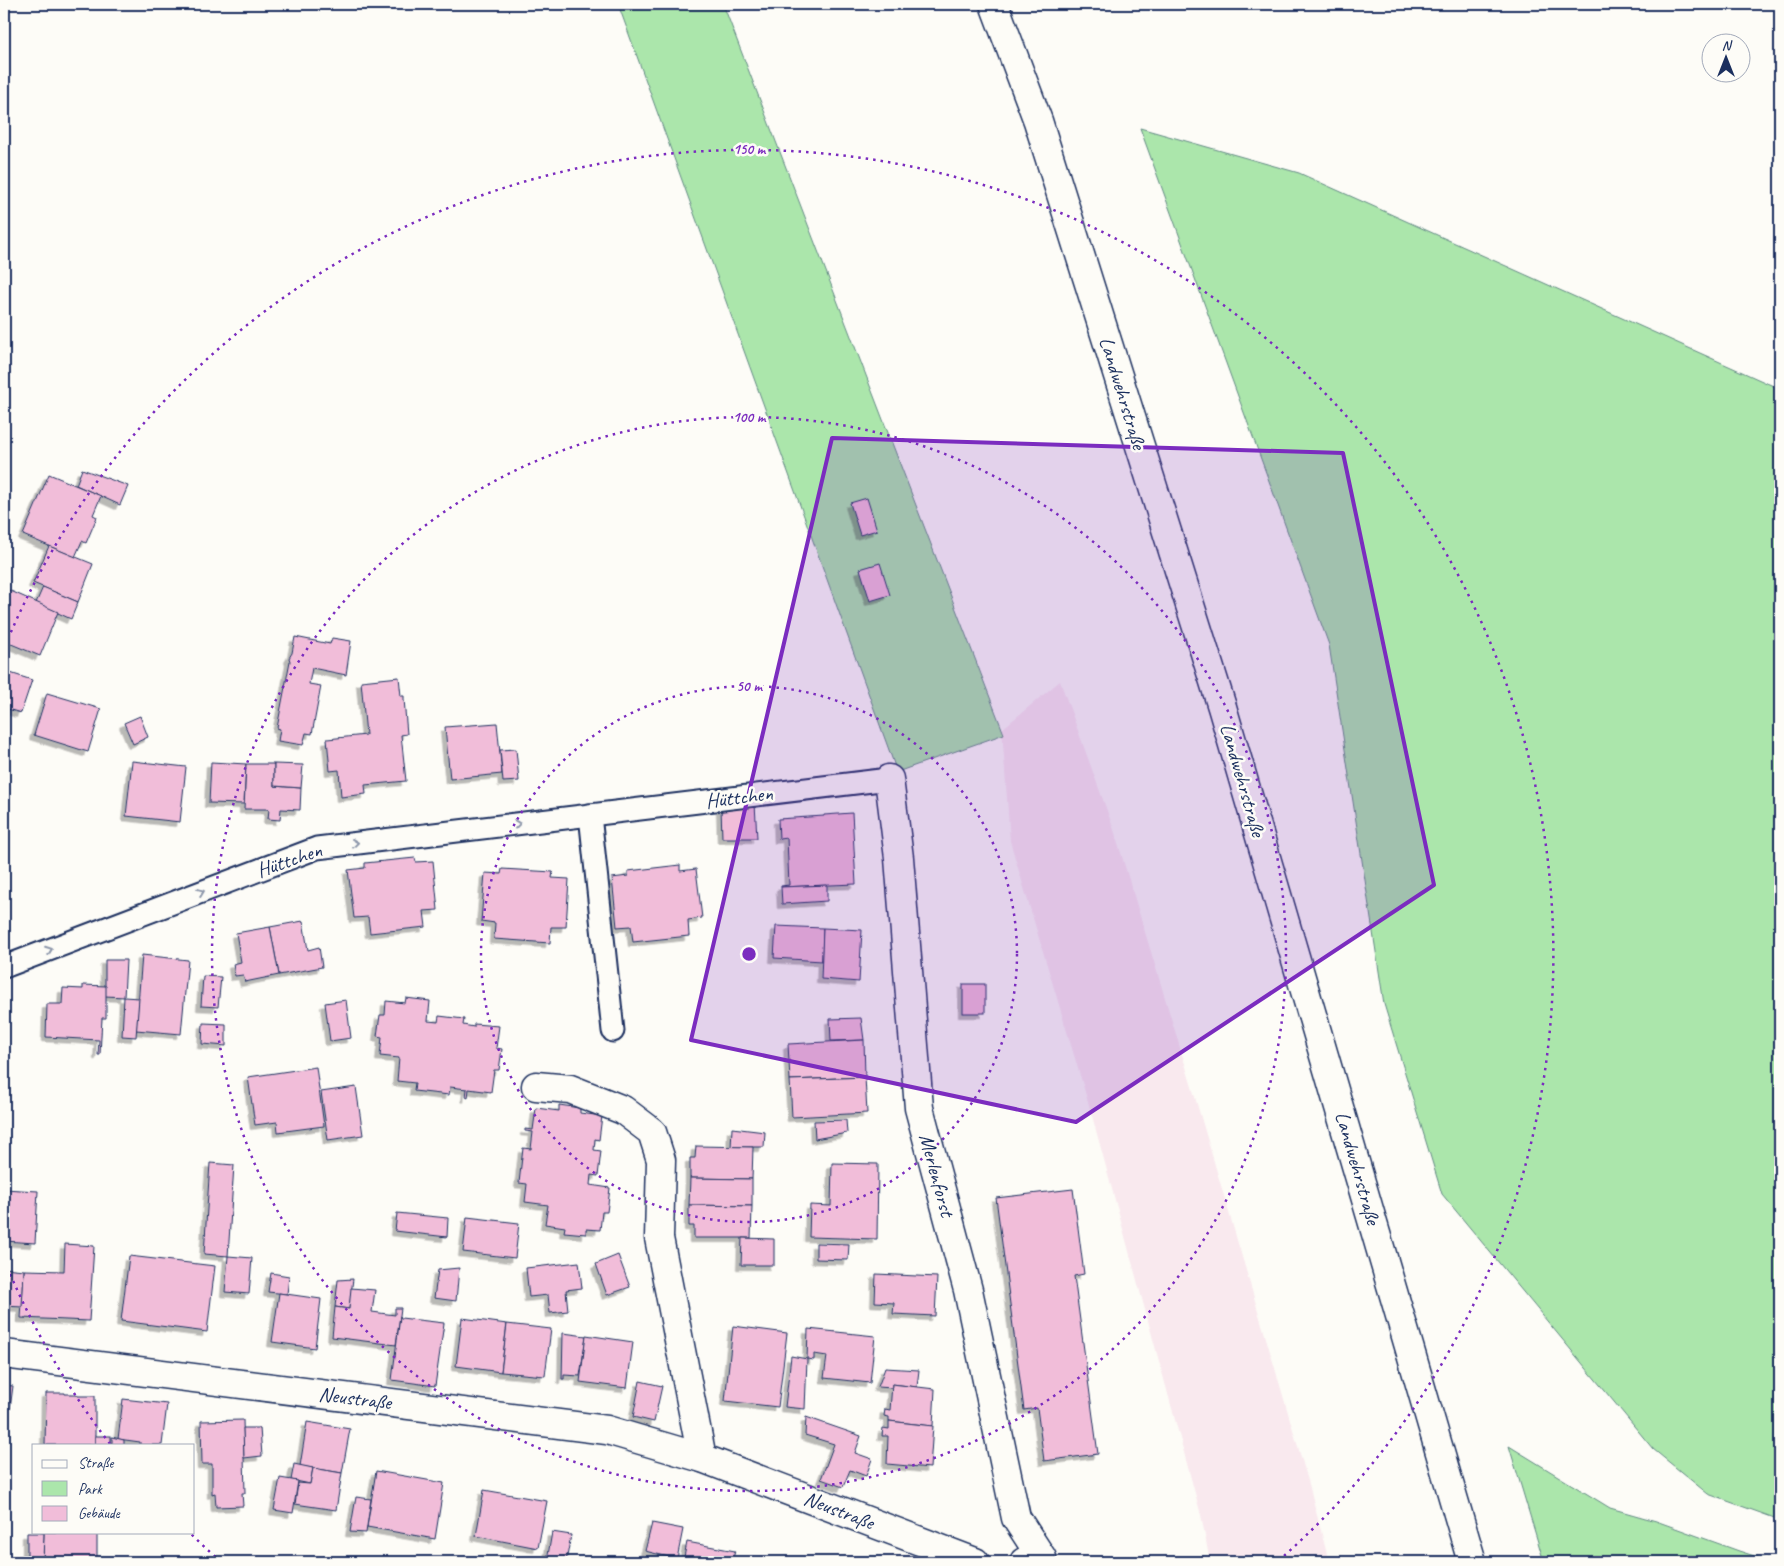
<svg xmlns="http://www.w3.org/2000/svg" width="1784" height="1566" viewBox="0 0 1784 1566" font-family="Caveat,sans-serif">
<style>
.built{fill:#f9e9ee}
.green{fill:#abe6ab;stroke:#638a84}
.building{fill:#f1bdd9;stroke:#1b2f5e;filter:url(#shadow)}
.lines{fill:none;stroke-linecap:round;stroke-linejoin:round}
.service-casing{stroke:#1b2f5e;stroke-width:25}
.minor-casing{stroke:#1b2f5e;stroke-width:31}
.secondary-casing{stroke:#1b2f5e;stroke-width:31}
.service{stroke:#fdfcf7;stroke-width:21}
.minor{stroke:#fdfcf7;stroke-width:28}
.secondary{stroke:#fdfcf7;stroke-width:28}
.oneway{stroke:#8c96aa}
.marked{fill:#7b2cbf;fill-opacity:0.2;stroke:#7b2cbf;stroke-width:4;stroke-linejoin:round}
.ring{fill:none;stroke:#7b2cbf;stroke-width:2.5;stroke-dasharray:2.5 5}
.labels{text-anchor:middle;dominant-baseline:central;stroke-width:5;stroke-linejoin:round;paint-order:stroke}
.street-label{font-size:21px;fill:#1b2f5e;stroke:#fdfcf7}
.centre{fill:#7b2cbf;stroke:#fdfcf7;stroke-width:2.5}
.ring-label{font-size:15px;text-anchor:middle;font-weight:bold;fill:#7b2cbf;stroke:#fdfcf7;stroke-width:5;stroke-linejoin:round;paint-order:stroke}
</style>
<defs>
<filter id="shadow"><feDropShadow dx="-4.5" dy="4.5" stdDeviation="0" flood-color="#0004"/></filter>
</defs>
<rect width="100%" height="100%" fill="#fdfcf7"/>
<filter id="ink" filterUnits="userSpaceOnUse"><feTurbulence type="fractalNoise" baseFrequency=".02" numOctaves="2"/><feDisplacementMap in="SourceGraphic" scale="10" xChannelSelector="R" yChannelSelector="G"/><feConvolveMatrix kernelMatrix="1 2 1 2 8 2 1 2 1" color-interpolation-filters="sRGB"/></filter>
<g filter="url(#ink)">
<!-- built -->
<path class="built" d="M1060 681 1114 830 1192 1087 1309 1484 1329 1562H1210L1201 1515 1091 1112 1010 841 1002 729Z"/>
<!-- green -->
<g class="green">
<path d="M618 4H723L1004 734 897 772Z"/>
<path d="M1140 128 1299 173 1780 389V1520L1708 1494 1653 1449 1442 1194 1384 1004 1329 645Z"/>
<path d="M1509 1446 1610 1508 1656 1521 1739 1551 1773 1562H1544Z"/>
</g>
<!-- building -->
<g class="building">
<path d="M82 469 128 486 120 505 76 485Z"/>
<path d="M49 474 101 496 93 515 97 517 86 543 82 541 75 557 23 535Z"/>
<path d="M867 498 877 530 860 535 850 503Z"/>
<path d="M49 546 93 564 78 602 33 583Z"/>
<path d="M880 563 890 595 870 601 860 569Z"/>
<path d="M43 587 78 602 71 619 36 603Z"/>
<path d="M4 588 58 612 40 656 4 641Z"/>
<path d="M295 637 330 644 332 638 351 641 346 675 312 668 309 684 321 686 312 734 306 733 303 745 278 741 280 729 277 728 290 661 289 658 292 653Z"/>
<path d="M4 671 32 680 21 713 4 708Z"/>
<path d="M399 677 401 696H404V699L407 734 401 735 406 781 365 785 366 794 341 797 339 770 330 771 327 739 366 735 361 681Z"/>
<path d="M47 693 101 709 88 752 34 735Z"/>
<path d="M140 716 148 737 133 744 124 723Z"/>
<path d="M497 723 502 774 450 779 445 727Z"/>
<path d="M516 749 519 781 503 782 500 750Z"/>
<path d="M132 761 186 767 180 822 126 816Z"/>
<path d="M211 762 246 764 244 804 209 803Z"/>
<path d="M246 764H274V786L301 788 300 810 281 809 280 820 268 819 269 809H244Z"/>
<path d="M274 764 303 765 301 788 274 786Z"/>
<path d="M755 804 757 838H722L721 808Z"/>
<path d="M852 813 856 884 781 887V886L789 885 787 838 779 839 778 819 824 816V815Z"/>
<path d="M415 858 416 862 433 861 438 910 424 911 426 927 370 933 368 917 354 918 348 870 365 868V863Z"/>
<path d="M680 865V871L696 869 702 918 688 920 689 936 633 942 631 926 617 927 612 878 628 876V871Z"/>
<path d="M502 869 553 872 552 878 569 879 566 927H551L550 943 494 939 495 923 481 921 485 873 501 874Z"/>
<path d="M827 885V901L782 904 781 887Z"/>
<path d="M303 921 308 950 319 947 322 967 279 975 270 927Z"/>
<path d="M776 926 823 928 822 961 774 958Z"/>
<path d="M270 927 279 975 245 982 243 975 235 976 233 964 241 962 236 933Z"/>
<path d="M823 928 862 930 859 982 821 979Z"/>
<path d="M142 955 188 960 181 1034 136 1030Z"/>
<path d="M105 960H126L124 997 105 996Z"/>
<path d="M203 976 221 977 218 1007 201 1006Z"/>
<rect x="963" y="984" width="22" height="29"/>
<path d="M83 985 106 986V1018H102L100 1055H98L99 1040 46 1037 47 1004H62L63 988 83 989Z"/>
<path d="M124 997 139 998 136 1037 122 1036Z"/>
<path d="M406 998 430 1001 428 1021 438 1022 439 1016 464 1019 463 1025 474 1027V1024L499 1026 496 1048 502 1049 499 1070H494L491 1092 469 1089 468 1098 466 1097 467 1089 450 1087 449 1095 414 1091 415 1083 397 1081 399 1058 380 1056 382 1037 377 1036 380 1015H385L386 1001 405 1003Z"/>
<path d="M346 1000 351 1038 330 1041 325 1003Z"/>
<path d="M861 1018 864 1040 831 1041 830 1019Z"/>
<path d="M203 1023 226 1024V1046L202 1044Z"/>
<path d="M864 1040 865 1077 790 1080 788 1044Z"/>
<path d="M4 1045H8L6 1081H4Z"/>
<path d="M316 1067 324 1126 278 1132 277 1122 255 1125 248 1077Z"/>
<path d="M865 1077 867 1113 792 1117 790 1080Z"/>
<path d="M356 1087 363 1135 328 1140 321 1092Z"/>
<path d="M559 1105 580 1108V1113L602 1116 599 1140 595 1139 594 1150 601 1151 598 1176 591 1175 590 1185 610 1188 607 1212H602L600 1230 586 1229V1234L564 1232 565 1227 545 1224 548 1205 525 1202 527 1184 519 1183 523 1148 531 1149 533 1132 525 1131V1129L533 1130 536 1108 559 1111Z"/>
<path d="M846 1120 847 1133 815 1139 814 1121Z"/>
<path d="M732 1128 765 1132 764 1147H731Z"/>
<path d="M696 1146 753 1147 752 1179 690 1178V1158H695Z"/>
<path d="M210 1163 234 1165 228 1256 204 1254Z"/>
<path d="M832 1163 878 1164 877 1239 809 1237 810 1205 831 1206Z"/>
<path d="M690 1178 752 1179V1206L689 1205Z"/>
<path d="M4 1189 38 1191 35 1243 4 1241Z"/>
<path d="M1073 1189 1084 1274 1074 1276 1098 1454 1044 1461 1037 1408 1024 1410 996 1198Z"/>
<path d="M689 1205 752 1206 751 1238H694V1226H689Z"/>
<path d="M397 1213 448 1218 447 1237 395 1231Z"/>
<path d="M467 1217 519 1223 515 1258 463 1252Z"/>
<path d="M742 1238 774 1239V1265H741Z"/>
<path d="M816 1243 849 1244 848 1260 816 1259Z"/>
<path d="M65 1244 94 1246 89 1321 21 1318 24 1270 64 1271Z"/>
<path d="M618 1255 630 1287 607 1295 596 1264Z"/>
<path d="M129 1256 215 1266 207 1332 121 1321Z"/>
<path d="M228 1256 252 1258 249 1294 225 1292Z"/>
<path d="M579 1262 582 1288 566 1290 568 1311 550 1313 548 1295 529 1297 526 1268Z"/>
<path d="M4 1268 24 1270 22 1307 4 1306Z"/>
<path d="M459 1268 456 1301 434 1298 438 1270Z"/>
<path d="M271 1273 289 1276 287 1294 268 1292Z"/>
<path d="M876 1274 937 1277 935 1316 893 1314 894 1303 875 1302Z"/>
<path d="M353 1279 349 1309 335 1307 338 1280Z"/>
<path d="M351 1288 375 1290 372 1312 395 1315V1308H401L396 1345 332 1337 335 1307 349 1309Z"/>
<path d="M279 1293 321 1299 315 1348 272 1342Z"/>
<path d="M400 1316 401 1318 444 1323 435 1386 392 1380Z"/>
<path d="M462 1318 507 1324 501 1372 456 1366Z"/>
<path d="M507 1324 551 1329 545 1376 501 1372Z"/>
<path d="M733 1326 787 1333 778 1407 725 1401Z"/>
<path d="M808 1329 875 1336 870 1383 824 1378 827 1356 814 1354V1360L807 1359Z"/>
<path d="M563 1333 586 1336 580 1376 564 1375V1379H562Z"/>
<path d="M586 1335 633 1342 627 1388 580 1382Z"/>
<path d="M791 1356 807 1359 805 1409 785 1407Z"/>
<path d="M885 1368 919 1370 917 1387 892 1384V1388L878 1387Z"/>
<path d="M640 1381 662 1386 654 1422 633 1417Z"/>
<path d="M892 1384 935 1389 933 1426 889 1421V1417L884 1416 885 1409 890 1410Z"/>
<path d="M4 1385 13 1386 7 1432H4Z"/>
<path d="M46 1393H65V1394H77L78 1396H95V1445H45Z"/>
<path d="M123 1399 167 1404 162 1445H140V1442L118 1439Z"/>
<path d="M806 1417 861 1436 855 1453 872 1459 866 1476 850 1470 843 1487 821 1479 834 1444 805 1435Z"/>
<path d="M243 1420 245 1493H242L243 1506 216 1507 215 1493 212 1494V1464H202L201 1421Z"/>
<path d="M889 1421 933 1426 930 1468 887 1464 888 1436H882L883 1428 889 1429Z"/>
<path d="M307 1422 350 1429 342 1473 300 1466Z"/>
<path d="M243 1428H260L262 1456 244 1458Z"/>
<rect x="95" y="1436" width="16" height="9"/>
<path d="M112 1437 124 1440V1445H112Z"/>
<path d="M294 1464 313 1468 310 1484 291 1480Z"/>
<path d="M313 1468 342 1473 336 1510 295 1504 298 1483 310 1484Z"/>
<path d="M376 1471 444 1483 435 1539 367 1527Z"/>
<path d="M280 1478 298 1481 293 1513 274 1510Z"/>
<path d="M484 1490 547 1501 538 1548 476 1536Z"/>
<path d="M356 1497 371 1499 366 1533 350 1532Z"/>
<path d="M652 1523 683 1529 677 1559 645 1551Z"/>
<path d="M44 1532H97V1562H43Z"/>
<path d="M552 1532 571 1535 566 1562 547 1561Z"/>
<path d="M27 1533H44L43 1562H27Z"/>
<path d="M687 1542 735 1551 732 1562H683Z"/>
</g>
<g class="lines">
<defs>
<g id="service">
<path d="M590 815 613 1031"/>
<path d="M4 967 317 848 889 779"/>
</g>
<g id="minor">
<path d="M889 779 899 858 919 1108 968 1290 1016 1518 1042 1558 1024 1562"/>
<path d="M536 1086 570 1089 623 1110 652 1132 661 1160 659 1238 702 1458"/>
<path d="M4 1354 607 1430 702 1458 975 1562"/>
</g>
<path id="secondary" d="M994 4 1038 121 1222 707 1472 1562"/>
</defs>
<!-- service casing -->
<use href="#service" class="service-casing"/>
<!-- minor casing -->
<use href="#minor" class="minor-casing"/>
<!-- secondary casing -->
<use href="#secondary" class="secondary-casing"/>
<!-- service -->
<use href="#service" class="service"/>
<!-- minor -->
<use href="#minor" class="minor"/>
<!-- secondary -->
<use href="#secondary" class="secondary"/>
</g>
<!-- one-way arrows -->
<defs><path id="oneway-chevron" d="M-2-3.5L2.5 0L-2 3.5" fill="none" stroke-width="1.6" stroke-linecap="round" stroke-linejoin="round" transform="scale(1.25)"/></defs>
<g class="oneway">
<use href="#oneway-chevron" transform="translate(517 824) rotate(-7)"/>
<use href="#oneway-chevron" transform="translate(355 843) rotate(-7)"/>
<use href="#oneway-chevron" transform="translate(201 892) rotate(-21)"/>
<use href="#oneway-chevron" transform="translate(49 950) rotate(-21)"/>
</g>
</g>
<!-- marked area -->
<path class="marked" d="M832 438 1343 453 1434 885 1076 1122 691 1040Z"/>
<!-- distance rings -->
<g class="ring">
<circle cx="749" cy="954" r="268"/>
<circle cx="749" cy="954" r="537"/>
<path d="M221 1562A805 805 0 0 1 190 1533M110 1444A805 805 0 0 1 5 1262M5 646A805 805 0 1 1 1277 1562"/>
</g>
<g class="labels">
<!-- street labels -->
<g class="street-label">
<text transform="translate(1123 393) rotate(73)">Landwehrstraße</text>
<text transform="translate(1243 780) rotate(74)">Landwehrstraße</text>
<text transform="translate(739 797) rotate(-7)">Hüttchen</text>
<text transform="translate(289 860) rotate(-19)">Hüttchen</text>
<text transform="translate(1358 1168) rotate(74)">Landwehrstraße</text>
<text transform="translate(937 1175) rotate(75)">Merlenforst</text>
<text transform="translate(355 1398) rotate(7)">Neustraße</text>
<text transform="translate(839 1510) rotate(21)">Neustraße</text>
</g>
</g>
<circle cx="749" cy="954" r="8" class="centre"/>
<g class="ring-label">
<text x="749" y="154">150 m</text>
<text x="749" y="422">100 m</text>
<text x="749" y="691">50 m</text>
</g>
<!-- margin -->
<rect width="1784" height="1566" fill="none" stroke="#fdfcf7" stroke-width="20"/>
<rect x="10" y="10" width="1764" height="1546" fill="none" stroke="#1b2f5e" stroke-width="2" filter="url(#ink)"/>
<!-- legend -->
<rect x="32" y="1444" width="162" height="90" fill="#fdfcf7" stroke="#a3aaba"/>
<rect x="42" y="1460" width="25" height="8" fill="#fdfcf7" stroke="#a3aaba"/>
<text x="78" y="1468" font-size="15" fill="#1b2f5e">Straße</text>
<rect x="42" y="1481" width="25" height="15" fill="#abe6ab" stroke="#a3aaba"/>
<text x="78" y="1494" font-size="15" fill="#1b2f5e">Park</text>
<rect x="42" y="1506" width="25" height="15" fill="#f1bdd9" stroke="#a3aaba"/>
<text x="78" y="1518" font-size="15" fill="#1b2f5e">Gebäude</text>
<!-- north arrow -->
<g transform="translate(1726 58)"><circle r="24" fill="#fdfcf7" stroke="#a3aaba"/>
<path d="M0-4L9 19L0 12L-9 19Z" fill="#1b2f5e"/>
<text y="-8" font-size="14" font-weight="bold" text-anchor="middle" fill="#1b2f5e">N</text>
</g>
</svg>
